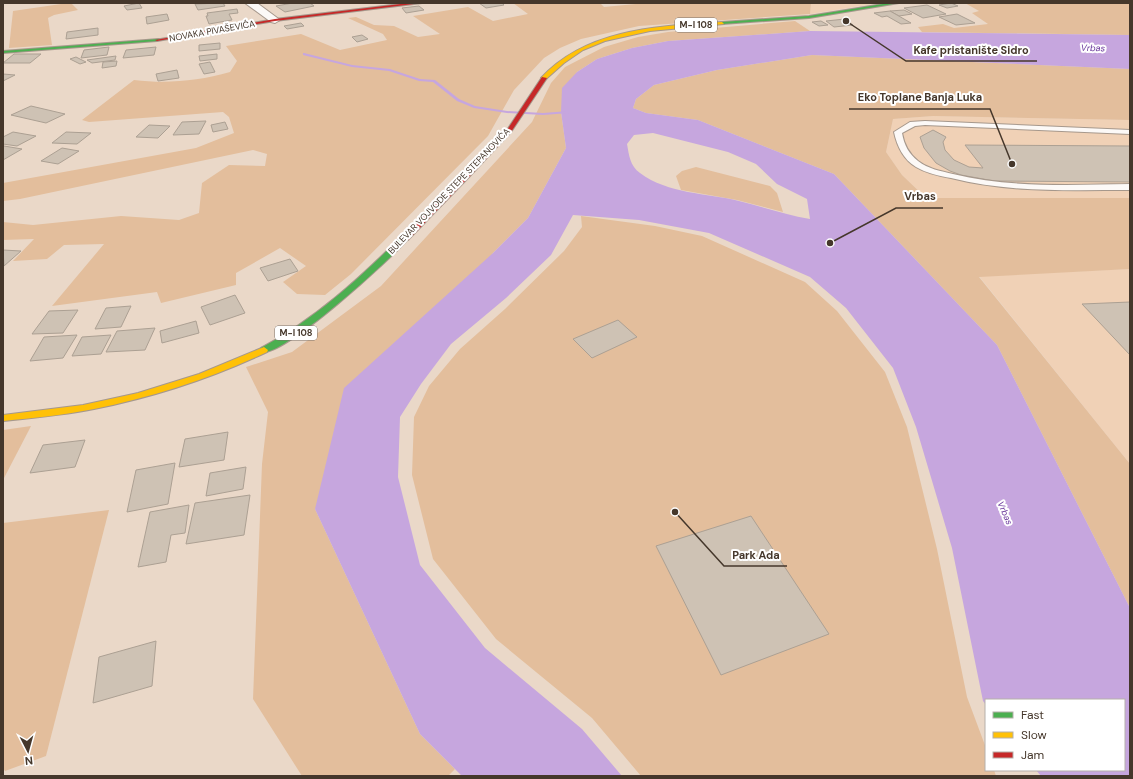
<svg xmlns="http://www.w3.org/2000/svg" width="1133" height="779" viewBox="0 0 1133 779" font-family="'DM Sans',sans-serif">
<style>
.built{fill:#f0d1b6}
.green{fill:#e3be9c}
.water{fill:#c6a6de;fill-rule:evenodd}
.lines{fill:none;stroke-linecap:round;stroke-linejoin:round}
.stream{fill:#c6a6de;fill-rule:evenodd}
.building{fill:#cec2b4;stroke:#aca093}
.lane-casing{stroke:#a6988c;stroke-width:2}
.street-casing{stroke:#a6988c;stroke-width:2}
.fast-casing{stroke:#a6988c;stroke-width:2}
.slow-casing{stroke:#a6988c;stroke-width:2}
.jam-casing{stroke:#a6988c;stroke-width:2}
.lane{fill:#fcf9f7;fill-rule:evenodd}
.street{fill:#fcf9f7;fill-rule:evenodd}
.fast{fill:#4caf50;fill-rule:evenodd}
.slow{fill:#ffc107;fill-rule:evenodd}
.jam{fill:#c62828;fill-rule:evenodd}
.labels{text-anchor:middle;dominant-baseline:central;stroke-width:4;stroke-linejoin:round;paint-order:stroke}
.shield{fill:#fff;stroke:#7d736b;stroke-width:1}
.shield-label{font-size:9px;font-weight:bold;fill:#45372b}
.far-street-label{font-size:9px;fill:#45372b;stroke:#fff}
.far-water-label{font-size:9px;font-style:italic;fill:#69369a;stroke:#fff}
.leader{fill:none;stroke:#45372b;stroke-width:1.5}
.callout-dot{fill:#45372b;stroke:#fff;stroke-width:1.5}
.callout-label{font-size:11px;text-anchor:middle;font-weight:bold;fill:#45372b;stroke:#fff;stroke-width:4;stroke-linejoin:round;paint-order:stroke}
</style>
<rect width="100%" height="100%" fill="#ead8c8"/>
<!-- built -->
<g class="built">
<path d="M811 3H879L810 14Z"/>
<path d="M933 116 1130 120V198H926L902 175 886 152 893 119Z"/>
<path d="M1130 269V464L979 276Z"/>
</g>
<!-- green -->
<g class="green">
<path d="M68 3H71L78 10 54 15 48 18 52 45 9 48 13 11Z"/>
<path d="M513 3H600L604 7 646 3H811L810 14 639 26 581 39 560 48 544 58 514 90 488 136 351 274 325 295 297 294 283 282 306 266 280 248 236 273V285L161 303 157 292 52 306 104 244 64 245 47 259 13 261 34 239 3 240V222L33 225 121 216 179 220 199 213 202 183 229 165 265 166 267 154 253 150 20 199 3 201V183L196 148 234 133 229 117 223 112 89 122 82 120 134 80C167 84 198 81 230 72L237 61 226 46 301 34 340 50 387 40 383 34 348 18 356 17 374 25 394 26 418 37 440 34 413 16 468 7 493 21 528 14Z"/>
<path d="M965 3H1130V35L922 32 918 27 943 24 954 28 988 24 972 13 979 11Z"/>
<path d="M795 21 810 31 668 41 632 48 597 59 577 72 561 112 566 148 528 218 493 253 315 509 420 734 455 769 448 776H302L253 699 262 464 268 412 246 367 292 352 381 286 532 122 551 83 565 67 604 47 638 37 668 32Z"/>
<path d="M812 55 1130 69V120L933 116 893 119 886 152 902 175 926 198H1130V269L979 277 1130 464V608L997 345 834 174 698 120 646 113 633 108 636 99 654 85 717 70Z"/>
<path d="M696 167 770 186 777 193 783 212 737 200 681 190 676 176 682 171Z"/>
<path d="M581 216 655 226 702 236 805 282 837 311 885 372 907 427 937 549 967 697 986 748V770H994L996 776H641L592 718 496 639 433 559 412 475 414 417 429 386 460 349 505 309 564 251 582 227Z"/>
<path d="M31 426 29 430 3 480V430Z"/>
<path d="M109 510 46 756 5 771 3 768V523Z"/>
</g>
<!-- water -->
<path class="water" d="M810 31 1130 35V69L812 55 717 70 654 85 636 99 633 108 646 113 698 120 834 174 997 345 1130 608V776H1041L1036 770H1124V700H986V705L983 701 952 548 916 427 893 368 846 308 810 277 709 233 639 220 573 215 551 255 506 298 451 344 421 384 400 417 398 477 420 565 485 648 582 729 622 776H462L420 734 315 509 344 388 493 253 528 218 566 148 561 112 562 88 577 72 597 59 632 48 668 41ZM653 133 728 152 756 164 777 184 807 199 810 219C786 215 763 207 739 201 707 193 668 194 640 173 630 166 629 155 627 144L634 135Z"/>
<g class="lines">
<!-- stream -->
<path class="stream" d="M304 53 352 65 390 69 420 79 435 80 459 99 475 106 507 111 543 113 569 111 571 112 569 113 543 115 507 113 474 108 457 101 433 82 419 81 389 71 352 67 303 55V53Z"/>
</g>
<!-- building -->
<g class="building">
<path d="M139 3 142 8 127 10 124 6Z"/>
<path d="M223 3 225 6 198 10 195 4Z"/>
<path d="M293 3H310L314 6 285 12 276 6Z"/>
<path d="M479 3H502L504 5 486 8Z"/>
<path d="M951 3 958 6 947 8 939 5Z"/>
<path d="M927 5 946 14 923 18 904 8Z"/>
<path d="M419 6 424 10 406 13 402 8Z"/>
<path d="M237 9 238 13 229 14 232 20 209 24 206 16H208L207 13Z"/>
<path d="M904 10 912 14 899 16 890 11Z"/>
<path d="M890 11 911 23 901 24 887 16 882 17 874 13Z"/>
<path d="M167 14 169 20 147 24 146 17Z"/>
<path d="M957 14 975 23 956 25 939 17Z"/>
<path d="M845 19 853 25 834 27 826 21Z"/>
<path d="M821 21 828 25 819 26 812 22Z"/>
<path d="M301 23 304 26 287 29 284 26Z"/>
<path d="M98 28V35L66 39 67 32Z"/>
<path d="M362 35 368 39 357 42 352 37Z"/>
<path d="M220 43V49L199 51V45Z"/>
<path d="M109 47 107 55 81 58 84 50Z"/>
<path d="M156 47 154 55 123 58 126 50Z"/>
<path d="M14 54H41L30 63H3Z"/>
<path d="M217 54V59L200 61 199 56Z"/>
<path d="M116 56 115 60 92 63 87 60Z"/>
<path d="M76 57 86 62 80 64 70 59Z"/>
<path d="M117 61 116 66 102 68 103 62Z"/>
<path d="M210 62 215 72 204 74 199 64Z"/>
<path d="M177 70 179 78 158 81 156 74Z"/>
<path d="M3 74 15 75 3 81Z"/>
<path d="M31 106 65 114 46 123 11 115Z"/>
<path d="M206 121 199 134 173 135 182 122Z"/>
<path d="M225 122 228 129 213 132 211 125Z"/>
<path d="M149 125 170 126 158 138 136 137Z"/>
<path d="M933 130 946 137 943 142 945 150 954 160 969 167 983 168 965 145 1130 146V182L994 181 961 175 950 171 936 163 924 148 920 137Z"/>
<path d="M13 132 36 136 17 146 3 144V137Z"/>
<path d="M66 132 91 133 77 144 52 143Z"/>
<path d="M3 146H4L22 149 3 160Z"/>
<path d="M62 148 79 151 58 164 41 161Z"/>
<path d="M3 250 21 251 4 266Z"/>
<path d="M290 259 298 271 268 281 260 268Z"/>
<path d="M235 295 245 313 210 325 201 307Z"/>
<path d="M1130 302V355L1082 304Z"/>
<path d="M131 306 121 327 95 329 106 308Z"/>
<path d="M78 310 63 333 32 334 49 311Z"/>
<path d="M618 320 637 337 592 358 573 339Z"/>
<path d="M196 321 199 333 162 343 160 331Z"/>
<path d="M155 328 145 350 106 352 117 331Z"/>
<path d="M77 335 63 358 30 361 44 337Z"/>
<path d="M111 335 101 354 72 356 82 337Z"/>
<path d="M228 432 224 460 179 467 185 439Z"/>
<path d="M85 440 75 467 30 473 43 445Z"/>
<path d="M175 463 168 504 127 512 136 470Z"/>
<path d="M246 467 243 489 206 496 210 473Z"/>
<path d="M250 495 244 535 186 544 195 503Z"/>
<path d="M189 505 185 533 171 535 166 562 138 567 150 512Z"/>
<path d="M751 516 829 634 721 675 656 546Z"/>
<path d="M156 641 152 686 93 703 99 657Z"/>
</g>
<g class="lines">
<defs>
<path id="lane" d="M925 121 1130 130V134L925 125 915 126 902 133C904 145 909 154 918 161 928 169 941 171 953 174 1011 188 1071 185 1130 184V190C1070 190 1010 193 951 178 939 176 926 173 916 167 903 159 897 146 894 132L910 122Z"/>
<path id="street" d="M245 3H257L280 20 275 23 271 22Z"/>
<g id="fast">
<path d="M889 3H899L809 18 722 24 720 23 722 22 809 16Z"/>
<path d="M159 39 157 41 3 53V51Z"/>
<path d="M402 236H405L409 238C392 258 283 358 261 352L260 350 261 348C315 319 359 279 402 236Z"/>
</g>
<g id="slow">
<path d="M722 22 724 24 650 31 605 41 583 50 564 63 546 79 541 78C587 28 660 26 722 22Z"/>
<path d="M264 347 268 350 267 352C212 378 154 397 94 409 64 415 33 418 3 421V415L83 405 138 393 199 374Z"/>
</g>
<g id="jam">
<path d="M409 3H422L275 21 157 41 155 40 275 19Z"/>
<path d="M542 77 547 78 511 132 469 177 408 240H402V236L465 175 507 130Z"/>
</g>
</defs>
<!-- lane casing -->
<use href="#lane" class="lane-casing"/>
<!-- street casing -->
<use href="#street" class="street-casing"/>
<!-- fast casing -->
<use href="#fast" class="fast-casing"/>
<!-- slow casing -->
<use href="#slow" class="slow-casing"/>
<!-- jam casing -->
<use href="#jam" class="jam-casing"/>
<!-- lane -->
<use href="#lane" class="lane"/>
<!-- street -->
<use href="#street" class="street"/>
<!-- fast -->
<use href="#fast" class="fast"/>
<!-- slow -->
<use href="#slow" class="slow"/>
<!-- jam -->
<use href="#jam" class="jam"/>
</g>
<g class="labels">
<!-- shield labels -->
<g class="shield">
<rect x="675" y="18" width="42" height="14" rx="3"/>
<rect x="275" y="326" width="42" height="14" rx="3"/>
</g>
<g class="shield-label">
<text x="696" y="25">M-I 108</text>
<text x="296" y="333">M-I 108</text>
</g>
<!-- far-street labels -->
<g class="far-street-label">
<text transform="translate(212 31) rotate(-10)">NOVAKA PIVAŠEVIĆA</text>
<text transform="translate(449 191) rotate(-46)">BULEVAR VOJVODE STEPE STEPANOVIĆA</text>
</g>
<!-- far-water labels -->
<g class="far-water-label">
<text transform="translate(1093 48) rotate(1)">Vrbas</text>
<text transform="translate(1005 513) rotate(66)">Vrbas</text>
</g>
</g>
<!-- callouts -->
<path class="leader" d="M846 21L906 61H1037M1012 164L990 109H849M830 243L896 208H943M675 512L724 566H787"/>
<g class="callout-dot">
<circle cx="846" cy="21" r="4"/>
<circle cx="1012" cy="164" r="4"/>
<circle cx="830" cy="243" r="4"/>
<circle cx="675" cy="512" r="4"/>
</g>
<g class="callout-label">
<text x="971" y="54">Kafe pristanište Sidro</text>
<text x="920" y="101">Eko Toplane Banja Luka</text>
<text x="920" y="200">Vrbas</text>
<text x="756" y="559">Park Ada</text>
</g>
<!-- border -->
<rect width="1133" height="779" fill="none" stroke="#45372b" stroke-width="8"/>
<!-- legend -->
<rect x="985" y="699" width="140" height="72" fill="#ffffff" stroke="#b5afaa"/>
<rect x="993" y="712" width="20" height="6" fill="#4caf50" stroke="#b5afaa"/>
<text x="1021" y="719" font-size="12" fill="#45372b">Fast</text>
<rect x="993" y="732" width="20" height="6" fill="#ffc107" stroke="#b5afaa"/>
<text x="1021" y="739" font-size="12" fill="#45372b">Slow</text>
<rect x="993" y="752" width="20" height="6" fill="#c62828" stroke="#b5afaa"/>
<text x="1021" y="759" font-size="12" fill="#45372b">Jam</text>
<!-- north arrow -->
<g transform="translate(28 751) rotate(174)" stroke="#ffffff" stroke-width="3" paint-order="stroke">
<path d="M0-3L7 15L0 10L-7 15Z" fill="#45372b"/>
<text y="-6" font-size="11" font-weight="bold" text-anchor="middle" fill="#45372b">N</text>
</g>
</svg>
